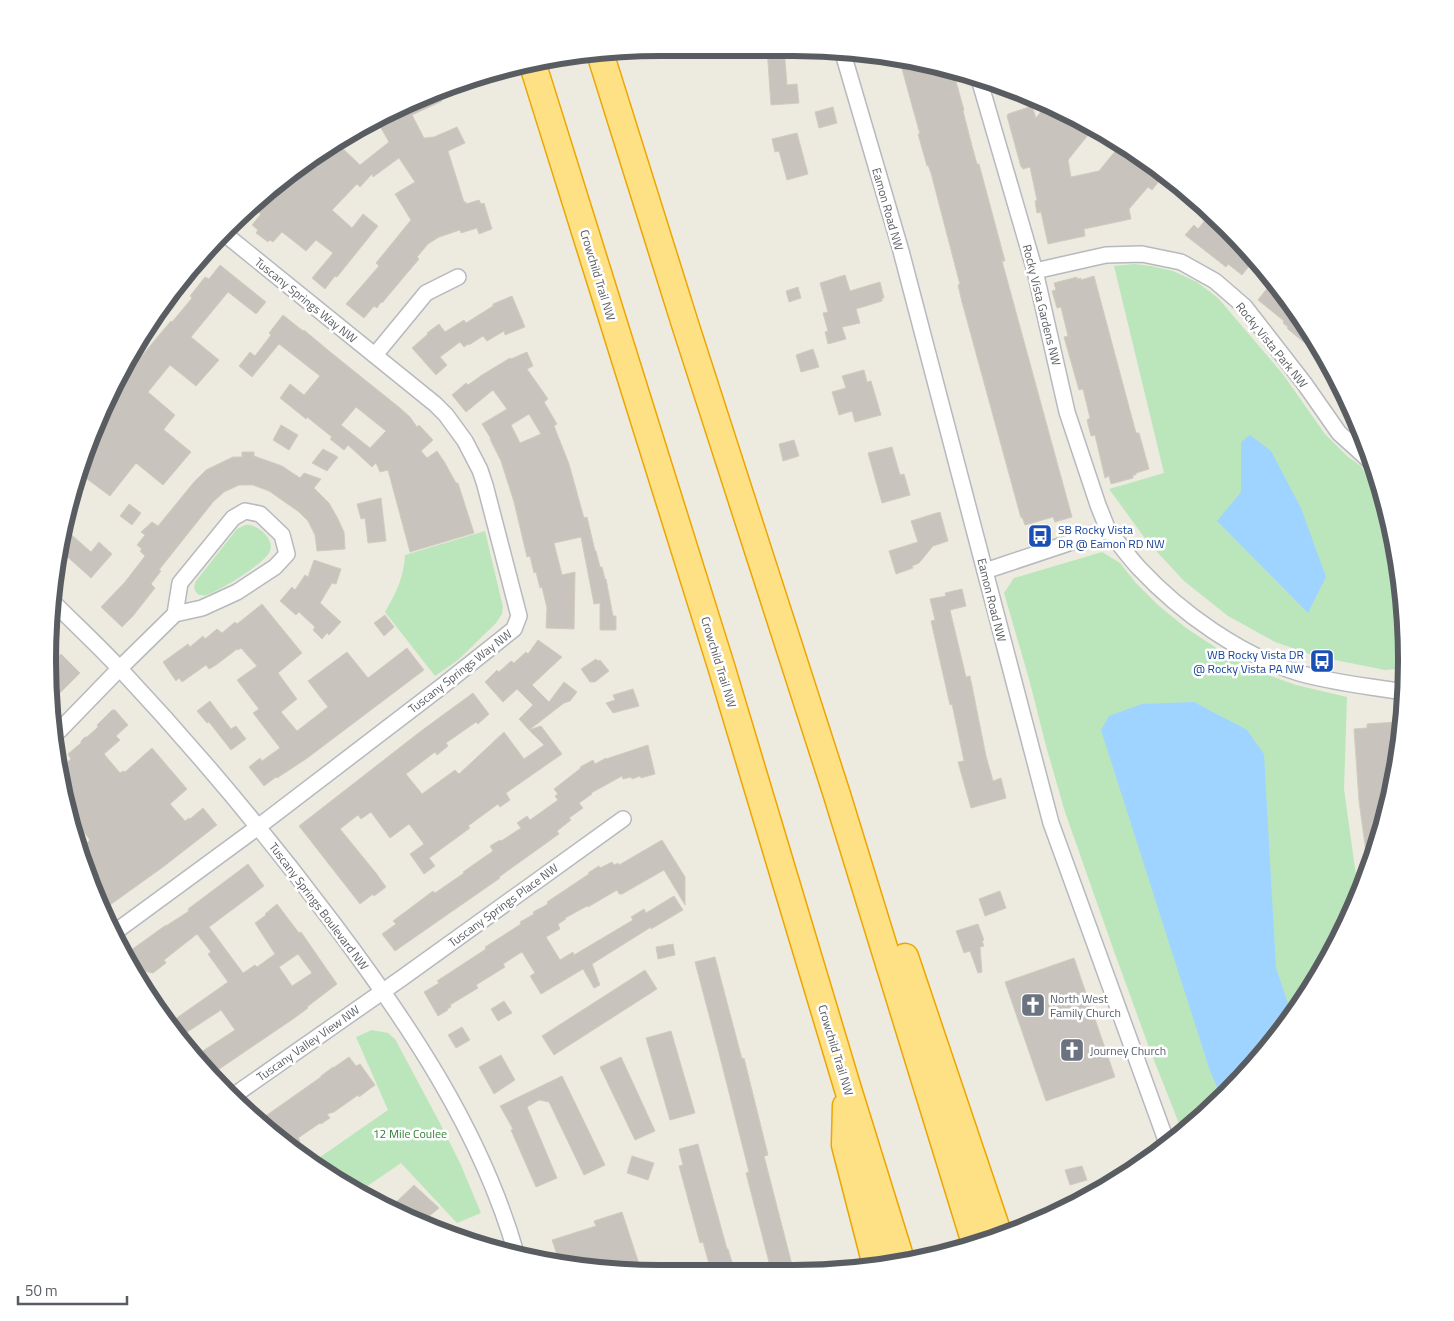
<svg xmlns="http://www.w3.org/2000/svg" width="1454" height="1321" viewBox="0 0 1454 1321" font-family="'Titillium Web',sans-serif">
<style>
.green{fill:#bbe6bc}
.water{fill:#9ed4ff}
.building{fill:#c8c4bd;stroke:#d1ccbf;fill-rule:evenodd}
.lines{fill:none;stroke-linecap:round;stroke-linejoin:round}
.street-casing{stroke:#b6b9be;stroke-width:18}
.highway-casing{stroke:#eda500;stroke-width:29}
.street{stroke:#fff;stroke-width:15}
.highway{stroke:#ffe185;stroke-width:26}
.labels{text-anchor:middle;dominant-baseline:central;stroke-width:5;stroke-linejoin:round;paint-order:stroke}
.street-label{font-size:12px;fill:#595d62;stroke:#fff}
.transit-label{font-size:12px;fill:#164399;stroke:#fff;text-anchor:start}
.worship-label{font-size:12px;fill:#5b616d;stroke:#fff;text-anchor:start}
.park-label{font-size:12px;fill:#308235;stroke:#fff}
.rim{fill:none;stroke:#595d62;stroke-width:6}
</style>
<rect width="100%" height="100%" fill="#edeae0"/>
<!-- green -->
<g class="green">
<path d="M1134 264 1151 266 1173 271 1197 282 1218 298 1282 373 1325 434 1348 457 1361 466 1384 505 1395 541 1406 659 1396 669 1385 670 1315 656 1275 642 1228 616 1184 581 1147 541 1109 489 1164 473 1114 266Z"/>
<path d="M245 525C252 524 256 527 262 531 268 537 273 543 270 551 266 563 219 591 207 595 203 596 203 595 199 595 194 591 193 587 196 581L237 529Z"/>
<path d="M485 531 503 607 502 614 496 623 458 660 435 676 385 612C396 593 404 577 405 555Z"/>
<path d="M1102 552 1120 563 1135 582 1158 605 1186 628 1215 647 1250 668 1268 675 1296 685 1347 697 1344 789 1359 897 1303 1001 1227 1094 1182 1131 1150 1050 1115 954 1065 812 1046 746 1029 679 1004 593 1014 578Z"/>
<path d="M372 1030 388 1033 395 1039 442 1127 460 1163 481 1213 457 1223 401 1163 357 1193 313 1162 388 1110 356 1037Z"/>
</g>
<!-- water -->
<g class="water">
<path d="M1250 435 1271 451 1301 508 1326 577 1308 613 1217 521 1241 492V442Z"/>
<path d="M1194 702 1247 730 1264 754 1276 968 1292 1015 1223 1097 1221 1096 1210 1071 1101 730 1109 716 1142 704Z"/>
</g>
<!-- building -->
<g class="building">
<path d="M767 48H784L787 85 797 84 799 103 771 105Z"/>
<path d="M899 58 913 59 953 71 964 110 963 111 972 146 977 164H979L1005 261H1002L1072 517 1055 522 1053 517 1025 525 1022 517 1021 518 962 302 958 285 960 284 958 277 931 173 928 165 927 166 918 134H920L918 127Z"/>
<path d="M439 94 442 101 412 115 424 138 434 137 457 127 465 143 448 151 464 202H466V204L479 200 481 204 484 203 492 229 479 234 477 228 461 233 460 230 439 237 428 244 417 257 419 259 382 303 381 302 377 308 374 306 364 318 346 304 379 266 376 263 411 220 395 194 415 182 399 158 373 177 372 174 360 187 357 184 332 210 352 228 363 214 378 226 337 277 335 276 325 289 312 278 333 253 316 240 306 251 282 232 273 242 270 240 268 242 256 233 258 230 252 225 261 214 258 212 294 170 337 143 360 165 389 142 376 119 390 111Z"/>
<path d="M1047 104 1087 126 1092 130 1068 160 1071 177 1099 171 1121 144 1134 151 1160 172 1156 176 1160 180 1152 190 1148 187 1129 209 1131 219 1084 229 1085 236 1048 244 1041 212 1037 213 1035 201 1037 200 1030 167 1023 169 1022 167H1021L1007 116 1008 114 1032 106 1036 118Z"/>
<path d="M833 107 837 123 819 128 815 112Z"/>
<path d="M797 133 808 174 787 180 779 151 775 152 772 139Z"/>
<path d="M1210 214 1227 227 1254 260 1242 275 1228 264 1226 267 1185 235 1194 225 1198 229Z"/>
<path d="M220 265 266 302 256 314 228 292 191 337 219 360 196 386 170 365 148 392 175 415 164 429V430L191 452 163 485 136 463 110 496 79 473 104 407 113 395 111 394 159 335 171 321 172 322 192 298 190 296 205 277 209 279Z"/>
<path d="M845 275 850 291 880 282 884 298H882V301L856 309 860 323 842 327 846 339 828 344 825 332 828 331 823 313 828 312 820 283Z"/>
<path d="M1094 276 1136 433H1139L1149 469 1136 473V475H1133V478L1111 484 1109 476 1105 478 1095 435 1091 436 1087 420 1090 418 1083 389 1079 390 1064 337 1068 336 1061 307 1057 308 1052 291 1056 290 1054 283 1077 277V279L1081 278V280Z"/>
<path d="M1272 282 1303 320 1323 358 1289 330 1287 328 1288 327 1283 323 1284 321 1258 300Z"/>
<path d="M798 287 801 298 789 302 786 291Z"/>
<path d="M512 296 525 327 505 335 504 331 487 341 483 336 469 345 468 344 464 347 460 342 440 357 447 365 436 375 412 348 428 334 427 333 439 324 445 332 464 320 466 323 493 306V304Z"/>
<path d="M283 315 303 331 304 330 329 351 400 408 410 417 417 427 419 425 433 440 421 451 427 458 437 451 445 463 456 483H458L474 533 410 552 388 470 380 472 376 463 372 467 348 445 344 450 330 439 332 437 307 417 306 419 280 398 290 384 304 395 320 376 279 344 252 377 239 366 250 352 255 356 271 335 269 333ZM356 407 386 431 370 448 341 425Z"/>
<path d="M813 349 819 367 801 372 796 355Z"/>
<path d="M527 352 533 366 527 369 548 399 544 402 557 424 554 426 569 464 584 518 587 517 595 551H596L600 567H602L605 579H606L613 616H616V630H600V603L594 604 581 537 554 543 562 575 575 572 574 629 546 628 547 608 542 587 540 588 536 572 534 573 530 556 527 557 514 502 501 461 490 439H491L482 424 507 409 493 390 466 412 452 395 466 383 468 385 482 375 510 358 511 359ZM529 414 541 434 520 443 511 425Z"/>
<path d="M864 370 867 382 871 381 881 415 855 422 852 411 839 415 832 392 846 388 842 376Z"/>
<path d="M281 425 298 435 289 450 273 440Z"/>
<path d="M794 440 799 456 783 461 779 444Z"/>
<path d="M892 447 900 475 904 474 910 495 882 503 868 453Z"/>
<path d="M323 449 338 457 327 471 312 463Z"/>
<path d="M242 452H254V456L282 466 300 478 304 473 321 479 314 488 329 503 337 517 344 532 345 549 317 551 315 535 308 521 299 512 269 491 253 485H239L224 492 213 502 159 570 161 571 151 584 155 588 133 616 122 627 101 607 125 582 145 556 140 551 142 549 137 545 145 535 141 532 152 522 158 526 194 482 206 470 233 457H242Z"/>
<path d="M381 498 386 541 368 543 365 518 361 519 357 504Z"/>
<path d="M129 504 141 513 132 525 120 516Z"/>
<path d="M940 512 948 541 933 546 919 563 912 566 913 568 896 574 889 551 918 542 911 521Z"/>
<path d="M65 529 91 552 99 542 112 554 91 578 62 552Z"/>
<path d="M314 560 341 569 336 584 332 583 320 603 341 622 329 635 327 633 322 639 313 630 315 627 299 612 296 615 280 601 292 587 295 590 305 575 308 577Z"/>
<path d="M962 589 966 606 950 610 966 677 970 676 986 756 993 781 1001 778 1006 798 971 808 958 762 964 761 952 704 950 705 931 621 935 620 930 599 946 596 945 593Z"/>
<path d="M262 604 302 653 278 673 297 699 281 712 297 731 328 707 308 681 347 652 368 678 407 648 424 670 306 759 277 778 276 777 264 786 249 767 260 758 262 761 280 748 253 713 259 709 237 680 257 666 241 648 238 650 237 649 216 665 209 669 206 665 182 682 179 678 176 681 163 662 188 644 190 647 203 636 205 639 217 629 222 633 235 622 237 624Z"/>
<path d="M385 615 394 627 384 636 374 623Z"/>
<path d="M538 640 562 657 532 685 549 702 564 682 577 692 570 701 564 703 529 730 519 719 533 705 517 689 503 702 485 682 497 670 499 672 511 661 514 663 526 652 528 654Z"/>
<path d="M61 654 80 673 52 701 48 666Z"/>
<path d="M596 659 598 661 600 660 609 671 595 682H590L581 669Z"/>
<path d="M633 689 639 706 613 713 606 703 615 700 613 695Z"/>
<path d="M473 693 489 714 478 724 476 722 446 743 448 746 437 755 435 752 406 774 422 794 455 770 459 774 504 732 524 759 544 745 529 730 541 726 562 754 506 793 510 800 500 807 498 804 468 826 470 828 429 858 435 866 424 874 410 854 424 844 409 824 390 838 371 812 361 819 358 815 340 829 376 873 386 887 374 896 373 894 360 904 299 826 421 731Z"/>
<path d="M210 701 231 729 236 726 246 739 231 750 209 722 207 723 197 711Z"/>
<path d="M112 710H115L128 725 116 736 120 740 104 754 120 773 123 771 125 772 152 748 187 789 170 804 185 821 189 818 190 819 203 808 217 825 163 867 103 910 94 895 80 849 90 840 69 811 59 780V773L66 767 64 765 71 759 68 754 81 743V741L85 737H87L98 727 97 725Z"/>
<path d="M1395 722V729H1399V736L1395 780 1368 867 1359 801 1354 729 1367 728V724Z"/>
<path d="M648 745 655 774 641 778 640 776 632 779 631 777 623 779 622 776 591 793 592 794 579 803 583 808 569 818 571 820 557 831 559 834 499 877 500 878 395 951 382 934 396 924 393 921 433 891 435 893 464 873 463 872 493 851 490 846 500 840 501 841 521 828 517 823 527 816 530 820 558 800 555 796 558 794 554 789 581 768 580 767 593 760 595 764 606 758V759Z"/>
<path d="M662 840 685 877V905L664 870 622 894H619L617 890 588 907 587 906 565 918 566 919 558 924 560 929 546 937 560 960 573 952 574 955 633 920 631 917 644 909 646 913 674 896 683 910 651 929V927L592 964 600 985 594 988 583 969 541 994 530 976 535 973 522 952 503 964 505 967 476 985 478 988 450 1005 451 1007 447 1009 448 1010 438 1016 424 992 439 983 437 981 486 949 485 947 493 942 521 924 520 922 534 914 533 912 548 904 547 902 589 874 588 873 599 866 600 868 612 862 614 865 618 863 619 865Z"/>
<path d="M248 864 264 886 209 927 243 973 255 965 257 967 275 954 255 923 266 915 265 914 277 904 299 933 301 932 337 984 307 1007 308 1008 293 1019 212 1074 195 1056 235 1030 221 1010 178 1038 168 1024 228 982 208 954 211 952 197 934 164 960 166 963 153 973 138 970 127 953 166 925V926L189 911 188 909ZM298 954 312 973 292 986 279 967Z"/>
<path d="M1000 891 1006 908 985 916 979 899Z"/>
<path d="M978 924 984 940 982 941 984 946 980 947 982 972 978 973 970 951 964 953 956 931Z"/>
<path d="M673 944 675 955 658 959 656 947Z"/>
<path d="M715 957 742 1059 744 1058 768 1155 764 1156 792 1265 771 1270 746 1173 749 1172 719 1053 695 962Z"/>
<path d="M1074 958 1115 1077 1046 1101 1005 982Z"/>
<path d="M645 970 657 989 554 1055 542 1036Z"/>
<path d="M504 1001 512 1013 498 1021 491 1009Z"/>
<path d="M462 1027 470 1040 456 1048 448 1035Z"/>
<path d="M671 1031 695 1113 670 1120 646 1038Z"/>
<path d="M501 1055 515 1080 494 1094 479 1067Z"/>
<path d="M349 1057 356 1066 360 1064 375 1085 359 1097 358 1095 334 1112 327 1114 330 1118 321 1124 320 1123 298 1138 300 1141 292 1147 257 1122 321 1077V1076L333 1067V1068Z"/>
<path d="M621 1057 655 1131 635 1140 600 1067Z"/>
<path d="M562 1076 605 1165 584 1175 549 1102 539 1100 527 1107 557 1178 536 1187 511 1130 513 1129 500 1106Z"/>
<path d="M698 1144 727 1249H728L735 1272 711 1271 703 1242 700 1243 679 1166 683 1165 679 1149Z"/>
<path d="M632 1156 654 1163 648 1180 627 1173Z"/>
<path d="M1082 1166 1087 1180 1070 1185 1065 1170Z"/>
<path d="M414 1185 439 1208 422 1222 390 1208Z"/>
<path d="M622 1212 641 1270 581 1268 560 1263 552 1240 596 1226 594 1221Z"/>
</g>
<g class="lines">
<defs>
<g id="street">
<path d="M842 50 901 251 1051 823 1167 1143"/>
<path d="M979 79 1035 271 1067 412 1098 505 1108 530"/>
<path d="M1035 271 1106 255 1142 254 1181 262 1215 281 1245 307 1304 383 1339 433 1371 462"/>
<path d="M375 355 426 293 458 277"/>
<path d="M985 571 1108 530C1118 542 1128 556 1139 568 1181 613 1240 655 1299 673 1333 683 1369 686 1403 692"/>
<path d="M55 604C77 626 100 647 121 670 196 750 267 835 333 923 409 1024 481 1131 516 1253"/>
<path d="M55 735 120 668 175 614 202 608 237 592 275 567 287 554 282 535 260 514 245 511 233 518 180 583 175 614"/>
<path d="M115 932 258 827 441 687 514 629 519 616 485 485 480 470 465 441 446 415 435 404 226 235"/>
<path d="M233 1096 402 978 623 819"/>
</g>
<g id="highway">
<path d="M600 53 685 324 837 795 975 1243"/>
<path d="M532 62 721 666 847 1086 902 1263"/>
<path d="M905 957 999 1236"/>
<path d="M846 1106 845 1145 876 1265"/>
</g>
</defs>
<!-- street casing -->
<use href="#street" class="street-casing"/>
<!-- highway casing -->
<use href="#highway" class="highway-casing"/>
<!-- street -->
<use href="#street" class="street"/>
<!-- highway -->
<use href="#highway" class="highway"/>
</g>
<!-- icons -->
<defs>
<symbol id="bus-square" viewBox="-11 -11 22 22"><rect x="-9" y="-9" width="18" height="18" rx="4" fill="#1a4fb4" stroke="#fff"/><path d="M-5-6H5V4H4V6H2V4H-2V6H-4V4H-5ZM-3.5-4V0h7V-4ZM-3.5 1.2v1.5H-2V1.2ZM2 1.2v1.5H3.5V1.2Z" fill="#fff"/></symbol>
<symbol id="church-square" viewBox="-11 -11 22 22"><rect x="-9" y="-9" width="18" height="18" rx="4" fill="#6b7280" stroke="#fff"/><path d="M-1.2-6h2.4v3.5h3.3v2.4h-3.3V6h-2.4V-.1h-3.3v-2.4h3.3Z" fill="#fff"/></symbol>
</defs>
<g fill-rule="evenodd">
<use href="#bus-square" x="1026" y="522" width="28" height="28"/>
<use href="#bus-square" x="1308" y="647" width="28" height="28"/>
<use href="#church-square" x="1019" y="991" width="28" height="28"/>
<use href="#church-square" x="1058" y="1036" width="28" height="28"/>
</g>
<g class="labels">
<!-- street labels -->
<g class="street-label">
<text transform="translate(888 209) rotate(74)">Eamon Road NW</text>
<text transform="translate(598 275) rotate(73)">Crowchild Trail NW</text>
<text transform="translate(306 300) rotate(39)">Tuscany Springs Way NW</text>
<text transform="translate(1042 305) rotate(76)">Rocky Vista Gardens NW</text>
<text transform="translate(1272 345) rotate(51)">Rocky Vista Park NW</text>
<text transform="translate(992 600) rotate(76)">Eamon Road NW</text>
<text transform="translate(719 662) rotate(73)">Crowchild Trail NW</text>
<text transform="translate(460 671) rotate(-38)">Tuscany Springs Way NW</text>
<text transform="translate(503 905) rotate(-36)">Tuscany Springs Place NW</text>
<text transform="translate(319 906) rotate(53)">Tuscany Springs Boulevard NW</text>
<text transform="translate(308 1043) rotate(-35)">Tuscany Valley View NW</text>
<text transform="translate(836 1050) rotate(73)">Crowchild Trail NW</text>
</g>
<!-- transit labels -->
<g class="transit-label">
<text x="1058" y="529">SB Rocky Vista<tspan x="1058" dy="14">DR @ Eamon RD NW</tspan></text>
<text x="1304" y="654" text-anchor="end">WB Rocky Vista DR<tspan x="1304" dy="14">@ Rocky Vista PA NW</tspan></text>
</g>
<!-- worship labels -->
<g class="worship-label">
<text x="1050" y="998">North West<tspan x="1050" dy="14">Family Church</tspan></text>
<text x="1090" y="1050">Journey Church</text>
</g>
<!-- park labels -->
<g class="park-label">
<text x="410" y="1133">12 Mile Coulee</text>
</g>
</g>
<!-- crop -->
<path d="M0 0H1454V1321H0ZM660 56H794A604 604 0 0 1 1398 660V661A604 604 0 0 1 794 1265H660A604 604 0 0 1 56 661V660A604 604 0 0 1 660 56Z" fill="#fff" fill-rule="evenodd"/>
<path class="rim" d="M660 56H794A604 604 0 0 1 1398 660V661A604 604 0 0 1 794 1265H660A604 604 0 0 1 56 661V660A604 604 0 0 1 660 56Z"/>
<!-- scale -->
<path d="M18 1296v8h109v-8" fill="none" stroke="#595d62" stroke-width="2.5"/>
<text x="25" y="1296" font-size="15" fill="#595d62" stroke="#ffffff" stroke-width="4" paint-order="stroke">50 m</text>
</svg>
